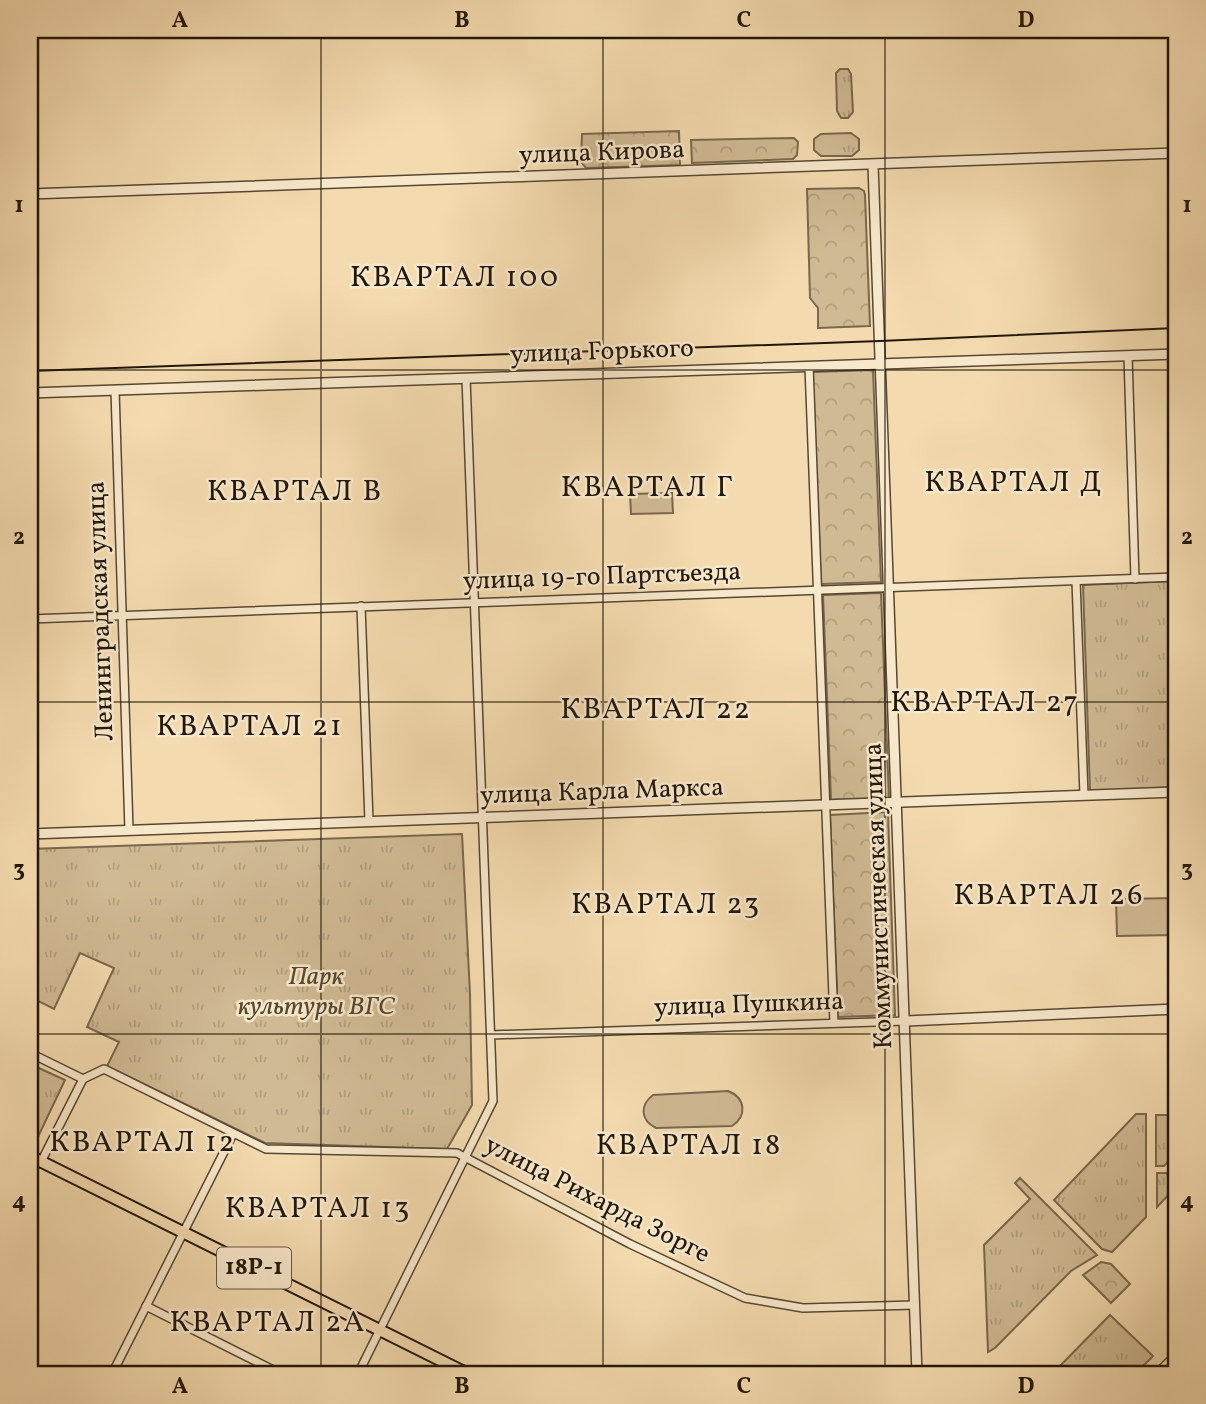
<svg xmlns="http://www.w3.org/2000/svg" width="1206" height="1404" viewBox="0 0 1206 1404" font-family="Vollkorn,serif">
<style>
.grass{fill:url(#grass-tufts);stroke:#79684e;stroke-width:2}
.forest{fill:url(#forest-crowns);stroke:#79684e;stroke-width:2}
.pitch{fill:#d0ba93;stroke:#79684e;stroke-width:2}
.lines{fill:none;stroke-linecap:round;stroke-linejoin:round}
.minor-casing{stroke:#564832;stroke-width:10}
.tertiary-casing{stroke:#564832;stroke-width:12}
.primary-casing{stroke:#221709;stroke-width:14}
.minor{stroke:#f8e8cb;stroke-width:7}
.tertiary{stroke:#f8e8cb;stroke-width:9}
.primary{stroke:#f4dbaf;stroke-width:10}
.tram{stroke:#221709;stroke-width:2}
.grid{fill:none;stroke:#221709;stroke-width:2;stroke-opacity:0.55}
.labels{text-anchor:middle;dominant-baseline:central;stroke-width:5;stroke-linejoin:round;paint-order:stroke}
.shield{fill:#f8e8cb;stroke:#625643;stroke-width:2}
.shield-label{font-size:24px;font-weight:bold;fill:#221709}
.street-label{font-size:26px;fill:#221709;stroke:#f8e8cb}
.park-label{font-size:26px;font-style:italic;fill:#564832;stroke:#f8e8cb}
.quarter-label{font-size:30px;letter-spacing:2px;fill:#221709;stroke:#f8e8cb}
.neatline{fill:none;stroke:#221709;stroke-width:2.5}
.grid-label{font-size:23px;text-anchor:middle;font-weight:bold;fill:#221709}
</style>
<defs>
<pattern id="grass-tufts" width="24" height="20" patternUnits="userSpaceOnUse" patternTransform="scale(1.75)"><rect width="24" height="20" fill="#d0ba93"/><path d="M3 7l-1-3M5 7V3M7 7l1-3M15 17l-1-3M17 17v-4M19 17l1-3" fill="none" stroke="#b29f7d"/></pattern>
<pattern id="forest-crowns" width="20" height="18" patternUnits="userSpaceOnUse" patternTransform="scale(1.75)"><rect width="20" height="18" fill="#d0ba93"/><path d="M2 6a3 3 0 1 1 6 0M12 15a3 3 0 1 1 6 0" fill="none" stroke="#b29f7d"/></pattern>
</defs>
<rect width="100%" height="100%" fill="#f4dbaf"/>
<filter id="stains"><feTurbulence type="fractalNoise" baseFrequency=".00286" numOctaves="4"/><feColorMatrix values="0 0 0 0 .2 0 0 0 0 .09 0 0 0 0 .02 0 0 0 .5 -.17"/></filter>
<radialGradient id="worn" r=".72"><stop offset=".6" stop-color="#630" stop-opacity="0"/><stop offset="1" stop-color="#630" stop-opacity=".3"/></radialGradient>
<!-- grass -->
<g class="grass">
<path d="M840 69H848L851 74 853 112 848 118H841L837 111 836 73Z"/>
<path d="M851 133 859 139V150L852 156H821L814 150V139L821 134Z"/>
<path d="M1176 581V787L1090 791 1083 585Z"/>
<path d="M462 834 470 994 472 1105 447 1149 265 1143 107 1066 119 1042 87 1027 114 968 80 953 54 1009 30 997V849Z"/>
<path d="M30 1064 65 1080 37 1139 30 1136Z"/>
<path d="M1136 1114H1146V1217L1112 1252 1102 1249 1054 1200Z"/>
<path d="M1156 1115H1176V1153L1164 1166H1156Z"/>
<path d="M1166 1173 1176 1184V1187L1157 1207V1173Z"/>
<path d="M1020 1178 1097 1255 1071 1271 995 1348 988 1352 984 1245 1030 1199 1015 1183Z"/>
<path d="M1110 1315 1153 1356 1135 1374H1052Z"/>
</g>
<!-- forest -->
<g class="forest">
<path d="M679 131 680 165 586 168 581 162 582 134Z"/>
<path d="M794 138 798 142 797 155 793 159 692 163 691 140Z"/>
<path d="M859 188 864 191 865 195 870 326 818 328V308L810 298 807 189Z"/>
<path d="M873 370 881 582 821 584 812 372Z"/>
<path d="M881 593 889 798 831 800 823 595Z"/>
<path d="M888 812 895 1015 838 1017 830 815Z"/>
<path d="M1101 1262 1111 1264 1130 1284 1111 1303 1083 1275Z"/>
</g>
<!-- pitch -->
<g class="pitch">
<path d="M672 493 673 513 631 514 630 494Z"/>
<path d="M1176 898V935L1117 936 1116 899Z"/>
<path d="M728 1091C746 1098 747 1116 732 1126L656 1128C640 1120 640 1105 653 1095Z"/>
</g>
<g class="lines">
<defs>
<g id="minor">
<path d="M1128 356 1135 579"/>
<path d="M809 366 834 1023"/>
<path d="M115 390 129 830"/>
<path d="M1076 581 1084 795"/>
<path d="M361 606 369 821"/>
<path d="M30 619 1176 577"/>
<path d="M491 1035 906 1021"/>
<path d="M30 1053 83 1079"/>
<path d="M83 1079 104 1069 266 1149 457 1153 630 1244 745 1298 803 1308 915 1305"/>
<path d="M41 1162 83 1079"/>
<path d="M146 1306 281 1374"/>
<path d="M1167 1365 1176 1374"/>
<path d="M112 1374 233 1134"/>
<path d="M358 1374 493 1101 466 378"/>
</g>
<g id="tertiary">
<path d="M873 165 917 1374"/>
<path d="M30 194 1176 153"/>
<path d="M30 393 1176 354"/>
<path d="M30 834 1176 792"/>
<path d="M906 1021 1176 1009"/>
<path d="M1158 1374 1176 1356"/>
</g>
<path id="primary" d="M30 1156 468 1374"/>
</defs>
<!-- minor casing -->
<use href="#minor" class="minor-casing"/>
<!-- tertiary casing -->
<use href="#tertiary" class="tertiary-casing"/>
<!-- primary casing -->
<use href="#primary" class="primary-casing"/>
<!-- minor -->
<use href="#minor" class="minor"/>
<!-- tertiary -->
<use href="#tertiary" class="tertiary"/>
<!-- primary -->
<use href="#primary" class="primary"/>
<!-- tram -->
<path class="tram" d="M30 371 880 341 1176 328"/>
</g>
<!-- grid -->
<path class="grid" d="M321 30V1374M603 30V1374M885 30V1374M30 370H1176M30 702H1176M30 1034H1176"/>
<g class="labels">
<!-- shield labels -->
<rect class="shield" x="217" y="1247.5" width="74" height="41" rx="5"/>
<g class="shield-label">
<text x="254" y="1268">18Р-1</text>
</g>
<!-- street labels -->
<g class="street-label">
<text transform="translate(602 153) rotate(-2)">улица Кирова</text>
<text transform="translate(602 352) rotate(-2)">улица Горького</text>
<text transform="translate(602 577) rotate(-2)">улица 19-го Партсъезда</text>
<text transform="translate(101 611) rotate(-92)">Ленинградская улица</text>
<text transform="translate(602 792) rotate(-2)">улица Карла Маркса</text>
<text transform="translate(879 896) rotate(-92)">Коммунистическая улица</text>
<text transform="translate(749 1005) rotate(-2)">улица Пушкина</text>
<text transform="translate(597 1200) rotate(27)">улица Рихарда Зорге</text>
</g>
<!-- park labels -->
<g class="park-label">
<text x="316" y="977">Парк<tspan x="316" dy="30">культуры ВГС</tspan></text>
</g>
<!-- quarter labels -->
<g class="quarter-label">
<text x="455" y="278">КВАРТАЛ 100</text>
<text x="1014" y="483">КВАРТАЛ Д</text>
<text x="648" y="488">КВАРТАЛ Г</text>
<text x="295" y="492">КВАРТАЛ В</text>
<text x="985" y="703">КВАРТАЛ 27</text>
<text x="656" y="710">КВАРТАЛ 22</text>
<text x="250" y="727">КВАРТАЛ 21</text>
<text x="1049" y="896">КВАРТАЛ 26</text>
<text x="666" y="905">КВАРТАЛ 23</text>
<text x="143" y="1143">КВАРТАЛ 12</text>
<text x="689" y="1146">КВАРТАЛ 18</text>
<text x="318" y="1209">КВАРТАЛ 13</text>
<text x="268" y="1323">КВАРТАЛ 2А</text>
</g>
</g>
<!-- margin -->
<rect width="1206" height="1404" fill="none" stroke="#f4dbaf" stroke-width="77"/>
<rect x="38" y="38" width="1130" height="1328" class="neatline"/>
<g class="grid-label">
<text x="180" y="27">A</text>
<text x="462" y="27">B</text>
<text x="744" y="27">C</text>
<text x="1026" y="27">D</text>
<text x="19" y="212">1</text>
<text x="1187" y="212">1</text>
<text x="19" y="544">2</text>
<text x="1187" y="544">2</text>
<text x="19" y="876">3</text>
<text x="1187" y="876">3</text>
<text x="19" y="1208">4</text>
<text x="1187" y="1208">4</text>
<text x="180" y="1393">A</text>
<text x="462" y="1393">B</text>
<text x="744" y="1393">C</text>
<text x="1026" y="1393">D</text>
</g>
<rect width="100%" height="100%" filter="url(#stains)"/>
<rect width="100%" height="100%" fill="url(#worn)"/>
</svg>
